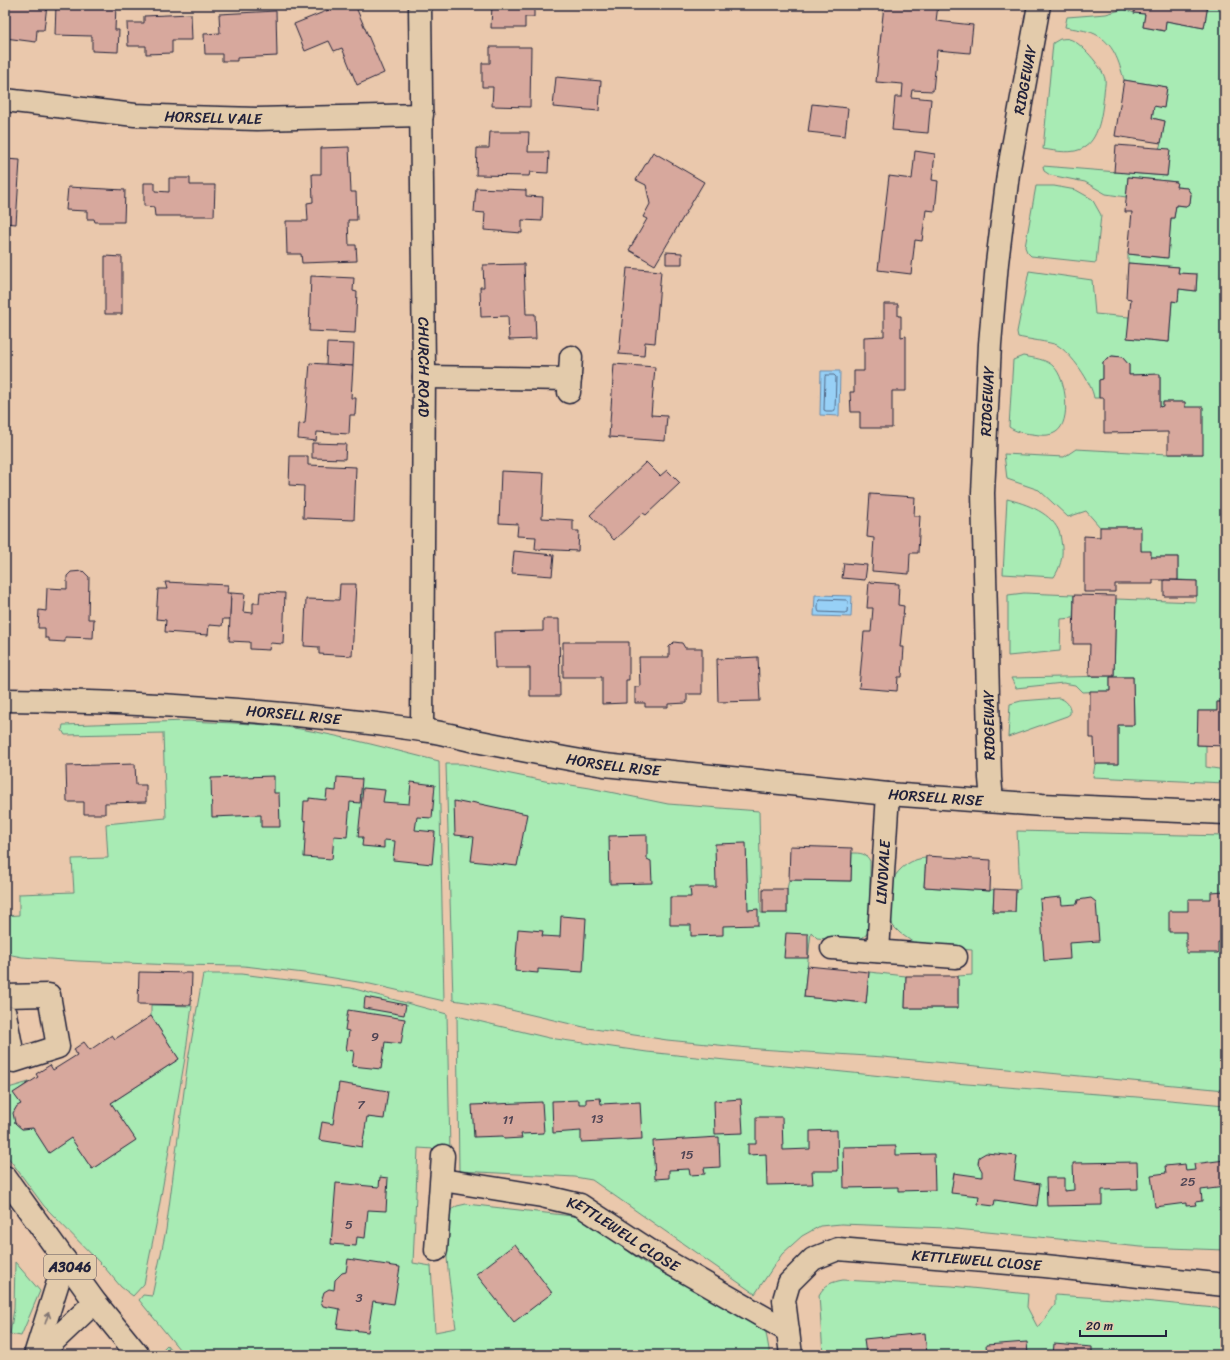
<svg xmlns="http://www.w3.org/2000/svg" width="1230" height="1360" viewBox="0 0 1230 1360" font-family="Sriracha,sans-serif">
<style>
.green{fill:#a8ebb4;stroke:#658678}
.water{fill:#97d0f6;stroke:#688aab}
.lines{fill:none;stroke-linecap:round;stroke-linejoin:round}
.shore{stroke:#516886;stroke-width:1}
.building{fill:#d7a89d;stroke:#22223b}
.minor-casing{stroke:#22223b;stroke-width:25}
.major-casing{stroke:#22223b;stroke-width:25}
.minor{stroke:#e3cbab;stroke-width:22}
.major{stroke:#e3cbab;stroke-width:22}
.oneway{stroke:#827673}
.labels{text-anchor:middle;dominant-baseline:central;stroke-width:3;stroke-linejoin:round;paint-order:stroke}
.number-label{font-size:13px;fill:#4f4454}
.shield{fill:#e3cbab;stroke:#5c555d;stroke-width:1}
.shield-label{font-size:14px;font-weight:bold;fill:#22223b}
.street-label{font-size:15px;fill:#22223b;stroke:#e3cbab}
</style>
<rect width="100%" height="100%" fill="#eac8ac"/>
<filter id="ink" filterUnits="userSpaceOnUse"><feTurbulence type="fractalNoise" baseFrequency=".025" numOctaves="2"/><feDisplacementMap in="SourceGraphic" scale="8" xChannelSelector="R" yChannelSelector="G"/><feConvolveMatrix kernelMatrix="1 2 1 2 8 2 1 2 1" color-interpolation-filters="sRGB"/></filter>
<g filter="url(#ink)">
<!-- green -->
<g class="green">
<path d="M1208 5H1225V702H1217V711H1198L1197 745H1206V767L1225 770V783L1093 777 1095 764H1118V725H1134L1133 677H1110V691L1082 692 1075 685 1063 683 1016 688 1011 678 1114 676 1116 599 1196 602 1197 581 1178 580V557H1151L1141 551 1140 527H1100L1086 511 1068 517 1039 490 1007 479 1004 454 1064 457 1076 449 1168 454H1203L1185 407V402H1163V406L1160 407V375H1129V365L1122 357 1112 356 1103 362V379L1099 380V398H1094C1092 383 1071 353 1057 345 1050 342 1026 339 1018 337L1017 332 1029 271 1092 280 1095 314 1129 317 1128 338 1169 342 1172 301 1178 302 1179 289 1196 291 1197 275 1178 273 1179 267 1128 263V254L1167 258 1171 218H1174L1176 205 1186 206 1190 203 1191 194 1187 188 1176 187 1177 182 1128 177 1126 197 1106 194 1085 182 1050 175 1044 171 1043 166 1167 176 1170 150 1159 149 1161 143 1165 121 1152 118 1154 106 1164 107 1167 87 1124 80C1119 62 1114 43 1095 34 1087 30 1074 29 1065 27L1067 17 1106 14 1124 9 1134 13 1145 14 1143 27 1165 31 1166 21 1204 28Z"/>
<path d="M1060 39C1063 39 1067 38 1069 39 1080 41 1103 68 1105 79 1106 83 1104 89 1104 94 1102 111 1100 137 1085 147 1073 155 1056 151 1043 149L1053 43Z"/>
<path d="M1036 186H1054L1076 190 1092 199 1101 215 1096 263 1031 256 1027 252 1025 247Z"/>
<path d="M1023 356C1033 358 1047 359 1054 367 1066 379 1072 422 1056 432 1048 437 1040 435 1032 434 1023 433 1016 432 1009 427L1013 360Z"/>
<path d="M1007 499C1027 504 1053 513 1060 534 1061 538 1061 543 1062 547 1063 557 1060 568 1054 577L1003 574Z"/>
<path d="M1024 593 1074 595 1073 618 1061 619 1060 651 1008 656V595Z"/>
<path d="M1059 698C1066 700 1071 705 1070 714L1067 716 1008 737 1010 704 1021 701Z"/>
<path d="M188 721C225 723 263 723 300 729 347 737 393 750 439 761L444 1001 370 984 304 973 244 966 174 965 78 961 22 957 12 955 5 951V916L19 915V894L74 892 72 859 108 858 106 824 166 818 163 733 65 735 62 730 63 725Z"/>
<path d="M446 764H462L545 781 590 788 668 804 759 811 761 913H787V889L789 880 851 881 852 853C860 853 866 853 870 861V928L866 935 859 940 848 941 817 938 811 932 804 997 866 1003 869 972 906 976 905 1008H958V976L972 975V950L924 947 914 943 900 933 893 926 890 917 893 880C898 868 913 858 926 858L924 887 989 891 994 889 993 912H1015L1016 890 1020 889 1017 831 1225 836V1090L883 1057 759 1049 667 1040 588 1028 498 1007 453 1000Z"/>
<path d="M203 974H241L351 988 447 1014 450 1150 418 1148 413 1263 431 1266 435 1332 456 1328C452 1297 440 1238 451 1210L457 1206 466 1204 581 1217 646 1264 765 1327 770 1355H184L139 1300 143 1295 152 1296 166 1230 188 1060Z"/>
<path d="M151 1005 192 1006 185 1058 156 1225 144 1284 133 1296 121 1287 105 1268 44 1206 5 1153V1089L29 1082 14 1093 21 1104C13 1108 14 1115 15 1123L22 1129 33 1128 49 1152 71 1138 92 1169 135 1140 111 1103 179 1059 151 1016Z"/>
<path d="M457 1016 549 1038 647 1052 941 1082 1137 1097 1225 1105V1250L1141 1247 946 1228 841 1224 820 1226 802 1236 782 1254 755 1294 592 1180 575 1177 459 1171Z"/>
<path d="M15 1262 40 1291 21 1336 10 1334 14 1309Z"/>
<path d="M843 1280 952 1286 1028 1294 1027 1307 1038 1328 1055 1305V1295L1144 1301 1225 1309V1355H823L819 1295C825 1284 832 1282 843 1280Z"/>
<path d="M167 1345 175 1355H166L162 1350Z"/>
</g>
<!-- water -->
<g class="water">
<path d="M821 371H840L839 416 820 415Z"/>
<path d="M815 595 852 596 851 617 814 616Z"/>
</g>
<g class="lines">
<!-- shore -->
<g class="shore">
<path d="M826 375H834L836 377 835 410 833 411H826L824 410 825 377Z"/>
<path d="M820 599 847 600 848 601 847 612 845 613 819 612C817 609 818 601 820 599Z"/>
</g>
</g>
<!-- building -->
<g class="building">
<path d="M5 5H47L44 30H37L36 42 5 38Z"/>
<path d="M56 5H116L115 30H119L118 52 92 51V36L55 35Z"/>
<path d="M341 5H355L384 73 357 85 342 48 334 51 329 41 305 51 294 24Z"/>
<path d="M492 5H534V17H525V28H491Z"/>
<path d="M884 5H938L936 21 973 25 970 53 937 50 933 91 912 90 911 97 931 99 928 133 892 130 895 97H902L903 84 876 82Z"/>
<path d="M1135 5H1208L1204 28 1166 21 1165 31 1143 27 1145 14 1134 13Z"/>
<path d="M276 11 277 56 237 58V61H222V54H205L204 34 220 33 219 14Z"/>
<path d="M191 14 192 40H172V53L146 54V46H128L127 23H144V16Z"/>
<path d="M490 47H531L530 107 492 106 493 87H482V63H490Z"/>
<path d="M556 77 601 81 599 111 553 107Z"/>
<path d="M1124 80 1167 87 1164 108 1154 106 1152 118 1165 121 1161 143 1115 136Z"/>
<path d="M812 104 848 108 845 136 808 132Z"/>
<path d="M490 132H529L528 152H549L548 173 530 172 529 176 476 175 477 148H489Z"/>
<path d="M1116 145 1170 149 1167 176 1114 172Z"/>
<path d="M349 147 351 192H356L357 220H348L349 245H356L357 261 302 263 301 254H287L286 221H308L307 203 313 202 312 174H321V148Z"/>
<path d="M915 151 935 154 932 180 938 181 935 211 926 210 922 241 915 240 911 274 878 270 889 176 912 179Z"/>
<path d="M653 152 704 182 655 265 629 250 647 219 643 217 650 204 646 185 636 180Z"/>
<path d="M5 159 20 160 16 224 5 223Z"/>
<path d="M1128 177 1177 182 1176 187 1187 188 1191 194 1190 203 1186 206 1176 205 1174 218H1171L1168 258 1128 254 1132 212H1125Z"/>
<path d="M169 178H190V185H215L214 216H155L154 207 144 206V183H155V191L169 192Z"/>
<path d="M68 187 125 190 124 222H95L94 219H87V211L66 210Z"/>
<path d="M476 188 526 190V196L543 197 542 221 522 220V233L484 230 485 213 474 212Z"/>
<path d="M666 252 682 253V264H666Z"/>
<path d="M105 256 122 257V314H105Z"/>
<path d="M1128 263 1179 267 1178 273 1197 274 1196 291 1179 289 1178 302 1172 301 1169 342 1127 338 1131 299 1126 298Z"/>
<path d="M524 264 526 314H535L536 339 509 340 508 316 481 317 480 287H484L483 265Z"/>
<path d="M627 268 661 271 655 343 645 342 644 356 619 354Z"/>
<path d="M311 276 354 278 353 291 357 292 355 333 309 331Z"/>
<path d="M884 304H898V316H901V337L906 336V391H892V428H860V412H851L850 392H854V371H864V337L884 336Z"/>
<path d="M327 343 354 344 353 366 326 365Z"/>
<path d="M1112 356 1122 357 1129 365V375L1160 374V407L1163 406V402H1185V407H1203V454H1168V432L1104 433V398H1099V380L1103 379V362Z"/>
<path d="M310 363 353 366 351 398H356L355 415H350L349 434 317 432 316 441 298 439 299 424 305 423Z"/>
<path d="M614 364 655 367 651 415 667 416 665 441 609 437Z"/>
<path d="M312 443 346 444 345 459 312 458Z"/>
<path d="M290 456H308V465L356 467 354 520 303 518 304 486 289 485Z"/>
<path d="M646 462 660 476 667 470 680 483 646 515 643 513 614 540 590 515Z"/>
<path d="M501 471 544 473 542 518 573 520V531H579L578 551 535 549 536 537 517 536 518 524 499 523Z"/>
<path d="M870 494 915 497 914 516H920L918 553H910L909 574 872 571 874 538 867 537Z"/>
<path d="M1100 527H1141V551H1151V557H1178V580H1153V584H1115V592H1084V536L1100 537Z"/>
<path d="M514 551 554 555 552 576 512 573Z"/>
<path d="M844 563 867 565 865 580 842 578Z"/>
<path d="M83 571 89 577 88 619H94L93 638 65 637V642L49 641V638H45V628H38L39 610 46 611 47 588 67 589V576L71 572Z"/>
<path d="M1164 580 1197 581V596H1164Z"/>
<path d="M165 582 228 585 227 593H231L230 619H223L222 626 209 625 208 635 165 632 166 620 156 619 158 589H167Z"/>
<path d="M869 582 899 584 898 605 904 606 900 647H904L902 677H898L897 691 859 688 864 632H871L873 608H867Z"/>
<path d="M340 584H356L352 656 319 654V647L304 646 306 599 339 600Z"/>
<path d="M260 592 285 593 283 644 270 643 269 650 250 649V642L229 641 231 593 245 594 243 612 253 613V603H259Z"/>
<path d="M1074 595 1116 596 1114 676H1089L1090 644H1073Z"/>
<path d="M543 619H559L560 696H530V668H495L494 632 543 631Z"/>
<path d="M563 642H629V680H626V703L602 704V677H563Z"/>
<path d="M674 642 682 643 685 648H702V694H687V703L668 704V707H645V703H635V687H640L639 657H669V647Z"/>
<path d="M758 657 760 701 718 702 717 659Z"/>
<path d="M1110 677H1133L1134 725H1118V764H1095L1094 738H1090V691H1110Z"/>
<path d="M1217 702H1225V746L1197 745 1198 711H1217Z"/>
<path d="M135 764 136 785H146V802L105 803V814H84V802H67L66 766Z"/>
<path d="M274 776V793H279L280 827H261V815L212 817 211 778Z"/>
<path d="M337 777 362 779 360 803 350 802 347 837 334 836 332 859 304 857 306 821 303 820 304 801H309V798L326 800 327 790 336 791Z"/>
<path d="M411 782 435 785 432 818 417 817 415 830 435 832 432 864 393 860 395 841 384 840V848L362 846 363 837H358L363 788 385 790 383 802 409 804Z"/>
<path d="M454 801 469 804 471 802 527 814 517 866 471 861 474 837 455 835Z"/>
<path d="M647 835V859L651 861 652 883 610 884 609 836Z"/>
<path d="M746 843 748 910 758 909V925L723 926V935L691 936V925H670V897H691L690 887H716L715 844Z"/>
<path d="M790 846 852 848 851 881 789 880Z"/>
<path d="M926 856 991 860 990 891 924 887Z"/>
<rect x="763" y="889" width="24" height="24"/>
<path d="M994 889 1016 890 1015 912H993Z"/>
<path d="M1225 891V942H1218V953H1186V932H1169V911H1188V899H1211V892Z"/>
<path d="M1061 897 1062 905 1077 904 1078 900 1091 898 1096 902 1099 941 1069 943 1070 959 1044 961 1040 899Z"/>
<path d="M561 916 586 918 583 972 538 969V973L515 971 518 929 543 931 542 936 560 937Z"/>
<path d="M786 933 808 934V958H784Z"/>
<path d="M807 966 869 972 866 1003 804 997Z"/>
<path d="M139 972 192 973 191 1005 138 1004Z"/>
<path d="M906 976H958V1008H905Z"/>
<path d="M365 997 406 1005 404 1015 364 1008Z"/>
<path d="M348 1010 405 1019 401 1044 385 1042 381 1069 352 1066 354 1051 346 1050 349 1031 345 1030Z"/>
<path d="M151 1016 179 1059 111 1103 136 1140 92 1169 71 1138 49 1153 33 1128 22 1129 15 1123 13 1113 17 1106 21 1104 13 1093 38 1077 36 1074 50 1065 53 1070 77 1055 74 1049 84 1042 90 1050 112 1035 115 1039Z"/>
<path d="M339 1083 388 1091 384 1119 367 1117 362 1147 319 1140 322 1122 333 1124Z"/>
<path d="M600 1098 601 1104 640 1102 642 1139 581 1142V1131L553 1133 552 1101 579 1100V1104H586V1099Z"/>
<path d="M741 1099 743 1133 715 1134 714 1101Z"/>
<path d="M542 1102 544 1133 521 1134 522 1138 504 1139 503 1136 474 1137 472 1105Z"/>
<path d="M756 1117H782L783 1150 810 1149V1131L837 1130 838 1171H812L813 1184 767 1185 766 1154 748 1155V1144H756Z"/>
<path d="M719 1137 720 1167 704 1168 705 1174 690 1175 689 1169 669 1170V1178L655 1179 653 1141Z"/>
<path d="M896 1146V1155L934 1154 935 1190 898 1191V1187L844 1188 843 1147Z"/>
<path d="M986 1153 1017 1156 1014 1180 1040 1184 1037 1206 995 1200 994 1206 978 1204 979 1196 951 1193 954 1173 982 1177V1171L978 1164 979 1157Z"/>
<path d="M1225 1160V1187L1201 1190 1202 1201 1195 1202 1196 1205 1186 1206V1203L1155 1207 1151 1175 1166 1173 1165 1166 1185 1164 1186 1171 1195 1170 1194 1164Z"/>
<path d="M1137 1162 1138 1189 1102 1190V1205L1047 1206 1046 1178H1064V1191L1074 1190 1073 1163Z"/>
<path d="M380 1177 388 1178 386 1211 368 1210 365 1238 357 1237 356 1246 331 1244 336 1183 379 1187Z"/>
<path d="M515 1244 552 1293 514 1322 476 1274Z"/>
<path d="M348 1259 400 1267 394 1304 373 1301 368 1332 337 1328 340 1309 323 1306 321 1302 324 1292 329 1289 334 1290 335 1280 342 1273 346 1272Z"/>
<path d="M925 1333 927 1355H866L864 1339Z"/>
<path d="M1027 1342 1028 1355H987L986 1345Z"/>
<path d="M1054 1344 1092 1347V1355H1053Z"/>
</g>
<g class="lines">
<defs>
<g id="minor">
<path id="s1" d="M420 5 424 366 422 730"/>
<path id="s2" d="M5 100 135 115 185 117 257 119 422 115"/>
<path d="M424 377 570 379"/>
<path d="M569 392 571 357"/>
<path id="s3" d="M5 700C144 702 284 710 422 730 440 732 458 737 475 741 518 749 561 758 604 765L888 794 1042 805 1225 813"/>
<path id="s4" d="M992 801 990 778 983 493 990 344 997 263 1008 174 1039 5"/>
<path d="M832 948 956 957"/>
<path id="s5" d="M878 951 888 794"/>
<path d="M5 996 49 995 58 1047 14 1061 5 1014"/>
<path id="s6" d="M442 1180 542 1196 580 1205 661 1258 788 1331"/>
<path d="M436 1250 443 1156"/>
<path d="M35 1355 65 1260"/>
<path d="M39 1355 95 1302"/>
<path id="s7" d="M791 1355 784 1300 789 1283 813 1259 838 1249 1045 1266 1225 1285"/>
</g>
<path id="major" d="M5 1177 95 1302 138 1355"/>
</defs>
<!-- minor casing -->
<use href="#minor" class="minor-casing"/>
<!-- major casing -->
<use href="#major" class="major-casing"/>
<!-- minor -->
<use href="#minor" class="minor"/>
<!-- major -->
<use href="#major" class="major"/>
</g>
<!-- one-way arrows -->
<defs><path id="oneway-shaft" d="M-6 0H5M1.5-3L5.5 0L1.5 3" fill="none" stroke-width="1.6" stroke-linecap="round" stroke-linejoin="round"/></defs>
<use class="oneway" href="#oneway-shaft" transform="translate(47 1318) rotate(-72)"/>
</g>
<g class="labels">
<!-- number labels -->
<g class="number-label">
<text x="375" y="1036">9</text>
<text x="361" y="1104">7</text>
<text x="597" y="1118">13</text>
<text x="508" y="1119">11</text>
<text x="687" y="1154">15</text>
<text x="1188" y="1181">25</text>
<text x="349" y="1224">5</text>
<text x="359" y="1297">3</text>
</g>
<!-- shield labels -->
<rect class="shield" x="44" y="1255" width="52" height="24" rx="3"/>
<g class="shield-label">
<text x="70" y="1267">A3046</text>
</g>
<!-- street labels -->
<g class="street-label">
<text stroke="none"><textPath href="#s4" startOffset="724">RIDGEWAY</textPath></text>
<text stroke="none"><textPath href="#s2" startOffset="209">HORSELL VALE</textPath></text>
<text stroke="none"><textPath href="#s1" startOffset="362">CHURCH ROAD</textPath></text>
<text stroke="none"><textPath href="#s4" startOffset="400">RIDGEWAY</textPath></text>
<text stroke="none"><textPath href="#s3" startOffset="289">HORSELL RISE</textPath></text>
<text transform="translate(989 725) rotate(-91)">RIDGEWAY</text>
<text stroke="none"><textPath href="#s3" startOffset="613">HORSELL RISE</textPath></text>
<text stroke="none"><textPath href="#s3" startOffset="937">HORSELL RISE</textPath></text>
<text stroke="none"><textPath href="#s5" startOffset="79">LINDVALE</textPath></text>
<text stroke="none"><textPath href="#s6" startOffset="192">KETTLEWELL CLOSE</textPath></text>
<text stroke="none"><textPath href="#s7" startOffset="273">KETTLEWELL CLOSE</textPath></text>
</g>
</g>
<!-- margin -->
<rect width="1230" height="1360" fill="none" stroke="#e3cbab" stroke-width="20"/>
<rect x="10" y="10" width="1210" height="1340" fill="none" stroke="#22223b" stroke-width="1.5" filter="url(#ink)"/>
<!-- scale -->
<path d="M1080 1330v6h86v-6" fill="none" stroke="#22223b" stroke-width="2"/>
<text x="1086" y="1330" font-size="12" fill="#22223b" stroke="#e3cbab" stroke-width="3" paint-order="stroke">20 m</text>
</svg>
